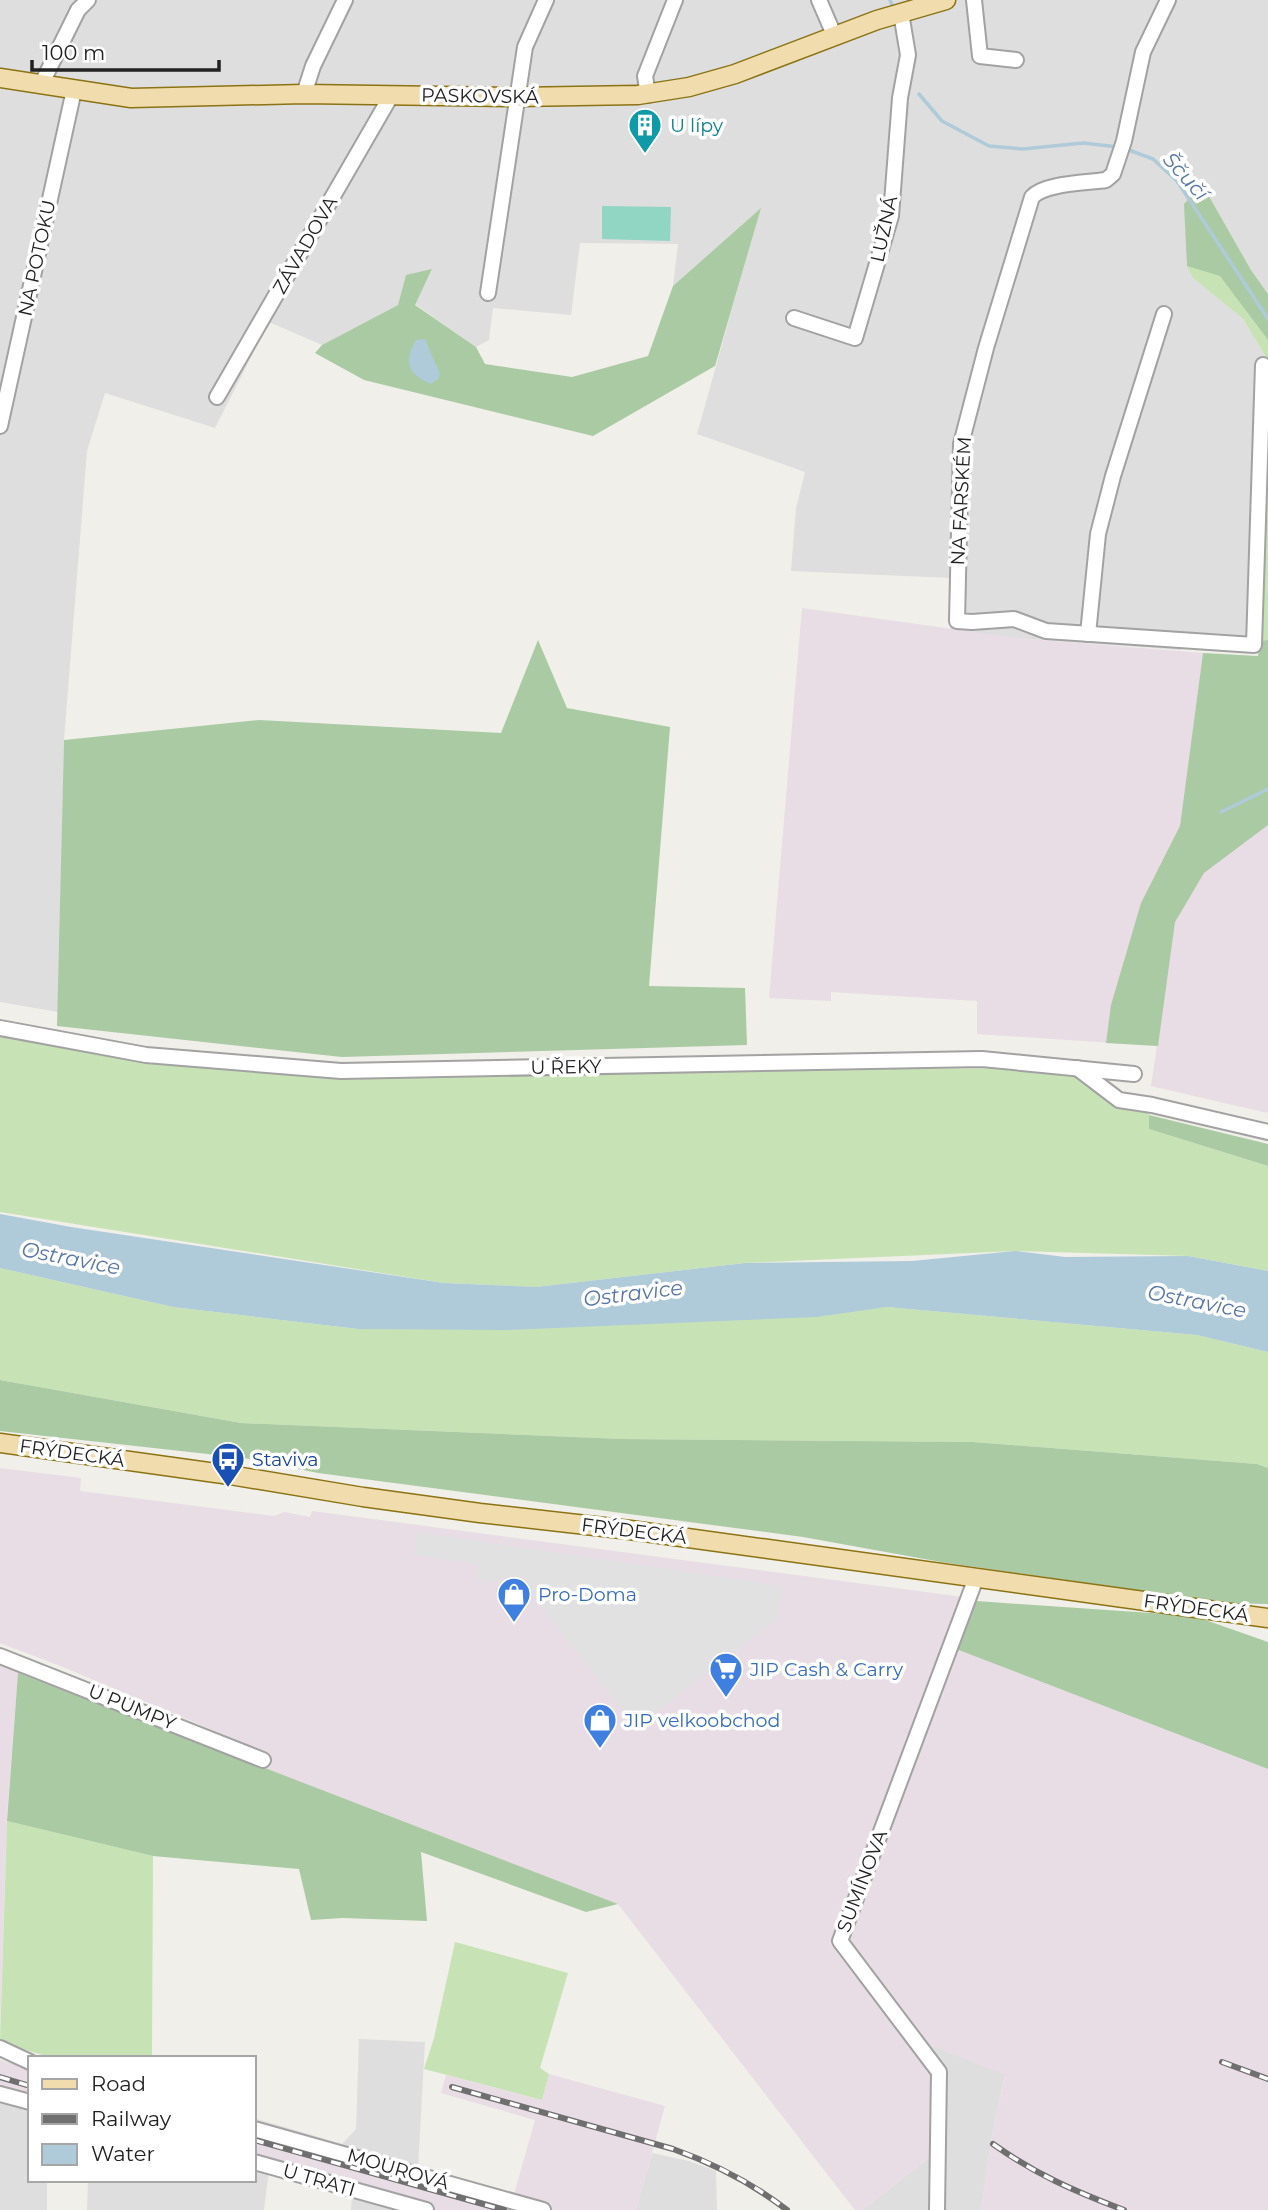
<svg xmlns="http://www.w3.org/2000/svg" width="1268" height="2210" viewBox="0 0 1268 2210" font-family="Montserrat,sans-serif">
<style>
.residential{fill:#dfdede}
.industrial{fill:#e8dce5}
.grass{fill:#c7e3b6}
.forest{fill:#aacaa3}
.pitch{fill:#91d5c3}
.parking{fill:#e1e1e1}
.water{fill:#afcad8}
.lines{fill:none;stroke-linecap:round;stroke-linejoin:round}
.stream{stroke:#afcad8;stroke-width:3.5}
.minor-casing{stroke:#a2a2a2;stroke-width:18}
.major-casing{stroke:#8b7213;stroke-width:21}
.minor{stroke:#fff;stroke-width:14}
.major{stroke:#f1dcad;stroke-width:18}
.rail-casing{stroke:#6f6f6f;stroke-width:6}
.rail{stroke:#fff;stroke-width:3.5;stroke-dasharray:10;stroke-linecap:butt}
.labels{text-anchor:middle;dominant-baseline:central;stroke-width:7;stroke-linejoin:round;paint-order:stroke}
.street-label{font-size:19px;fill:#212121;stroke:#fff}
.culture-label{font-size:19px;fill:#0d838f;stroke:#fff;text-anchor:start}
.transit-label{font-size:19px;fill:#164399;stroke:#fff;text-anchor:start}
.shop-label{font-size:19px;fill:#366cbe;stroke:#fff;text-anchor:start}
.water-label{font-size:21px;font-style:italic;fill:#5876a6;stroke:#fff}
</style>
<rect width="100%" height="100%" fill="#f0efe9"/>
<!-- residential -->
<g class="residential">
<path d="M0 0H1268V294L1251 270 1202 184 1184 204 1193 278 1243 319 1267 359 1260 641 1182 633 1181 650 1017 638 950 630V578L791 571 796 508 805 472 697 434 760 209 673 286 678 244 580 243 571 315 493 308 489 340 476 347 415 304 432 270 398 305 322 345 269 322 215 428 105 393 87 451 64 740 58 1012 0 1002Z"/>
<path d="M359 2039 425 2042 418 2169 553 2210H535L254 2131V2118L342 2144 356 2129Z"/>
<path d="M927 2044 1005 2074 992 2135 981 2210H862L930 2157 934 2078 915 2053Z"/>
<path d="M0 2087 30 2095V2180H47V2210H0Z"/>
<path d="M652 2153 689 2161 716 2171 717 2210H636Z"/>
<path d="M254 2158 437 2210H351L352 2193 269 2171 264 2210H87L88 2180H254Z"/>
</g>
<!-- industrial -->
<g class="industrial">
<path d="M802 608 1017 638 1203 653 1180 826 1268 781V1113L1151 1086 1157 1046 977 1034V1001L831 992V1001L769 998Z"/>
<path d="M0 1468 81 1478 80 1491 274 1516 284 1512 310 1517 312 1511 963 1597 830 1944 934 2077 930 2157 862 2210H855L618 1904 264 1769 267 1753 63 1667 0 1643Z"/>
<path d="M956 1649 1268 1769V2210H981L992 2135 1005 2075 927 2044 856 1952 848 1934Z"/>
<path d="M0 1666 18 1673 7 1815 0 2032Z"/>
<path d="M0 2060 30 2068V2095L0 2087Z"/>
<path d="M549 2074 665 2106 636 2210H553L513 2198 535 2120 441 2093 446 2075 542 2100Z"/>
<path d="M254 2131 535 2210H437L254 2158Z"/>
</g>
<!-- grass -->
<g class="grass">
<path d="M1187 266 1220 275 1268 340V640L1260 641 1267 359 1243 319 1193 278Z"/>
<path d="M0 1029 146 1055 341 1071 1077 1068 1086 1084 1139 1096 1149 1115V1129L1268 1166V1271L1188 1256 1015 1251 745 1263 536 1287 444 1283 0 1212Z"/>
<path d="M0 1268 173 1307 358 1329 887 1307 1197 1335 1268 1352V1468L1257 1464 973 1442 622 1439 241 1423 0 1380Z"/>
<path d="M7 1821 153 1856 152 2058H52L0 2042Z"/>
<path d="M455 1942 568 1973 540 2068 549 2074 542 2100 424 2069 434 2038Z"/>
</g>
<!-- forest -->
<g class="forest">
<path d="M1202 184 1251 270 1268 294V340L1220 276 1187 266 1184 204Z"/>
<path d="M761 208 715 366 593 436 364 380 315 353 322 345 398 305 406 275 432 269 415 305 476 347 485 364 572 377 648 356 673 286Z"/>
<path d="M538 640 567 708 670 727 649 986 745 988 747 1045 342 1057 57 1026 64 740 259 720 501 733Z"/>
<path d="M1268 640V825L1204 873 1175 922 1158 1046 1106 1043 1111 1005 1141 903 1180 826 1203 653 1258 656 1260 641Z"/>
<path d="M1149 1115 1268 1144V1166L1149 1129Z"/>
<path d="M0 1380 241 1423 622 1439 973 1442 1257 1464 1268 1468V1604L1224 1603 941 1562 803 1537 318 1473 244 1458 0 1431Z"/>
<path d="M976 1601 1194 1616 1268 1642V1769L956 1649Z"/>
<path d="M18 1673 618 1904 586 1912 421 1852 427 1921 343 1918 311 1920 299 1869 153 1856 7 1821Z"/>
</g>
<!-- pitch -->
<path class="pitch" d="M602 206 671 207 670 241 602 239Z"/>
<!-- parking -->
<path class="parking" d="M417 1532 783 1586 777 1619 654 1714 650 1710 632 1723 526 1587 476 1579 477 1564 414 1555Z"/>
<!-- water -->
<g class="water">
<path d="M425 339 440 374 438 379 431 384C408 375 403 361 416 340Z"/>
<path d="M0 1214 71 1227 444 1283 536 1287 745 1263 912 1261 1015 1251 1065 1257 1188 1256 1268 1271V1352L1197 1335 887 1307 816 1317 508 1330 358 1329 173 1307 0 1268Z"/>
</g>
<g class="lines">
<!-- stream -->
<g class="stream">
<path d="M890 0 892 5"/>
<path d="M919 94 942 121 989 146 1023 149 1083 143 1118 147"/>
<path d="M1126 149 1153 159 1177 181 1268 319"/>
<path d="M1221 812 1268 789"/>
</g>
<defs>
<g id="minor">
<path d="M819 0 835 37"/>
<path d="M974 0 980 56 1016 60"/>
<path d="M1168 0 1143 52 1124 141 1113 174 1106 180C1086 183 1045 183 1032 197L986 348 961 444 957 621 972 622 1014 619 1046 631 1254 645 1263 365"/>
<path d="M41 85 78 10 88 0"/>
<path d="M304 94 313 66 345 0"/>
<path d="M648 95 645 76 675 0"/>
<path d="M488 293 525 47 546 0"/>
<path d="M794 318 855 338 891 216 900 98 908 55 901 13"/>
<path d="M217 397 392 94"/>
<path d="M0 426 74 90"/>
<path d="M1088 634 1098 534 1113 476 1164 314"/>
<path d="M0 1028 146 1055 341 1071 982 1059 1134 1074"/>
<path d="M1077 1068 1119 1100 1152 1105 1268 1132"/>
<path d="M0 1656 263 1760"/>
<path d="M0 2048 30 2062"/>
<path d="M0 2094 30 2102"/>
<path d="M254 2129 543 2210"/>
<path d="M254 2162 426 2210"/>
<path d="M937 2210 939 2072 840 1941 976 1578"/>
</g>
<g id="major">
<path d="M0 78 131 98 304 94 517 97 638 95 689 87 735 74 877 20 946 0"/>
<path d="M0 1443 230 1475 363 1497 480 1513 630 1530 1268 1618"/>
</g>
</defs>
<!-- minor casing -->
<use href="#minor" class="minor-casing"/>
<!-- major casing -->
<use href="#major" class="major-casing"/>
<!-- minor -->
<use href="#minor" class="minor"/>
<!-- major -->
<use href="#major" class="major"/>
<defs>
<g id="rail">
<path d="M1222 2062 1268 2079"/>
<path d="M0 2077 30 2086"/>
<path d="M452 2087 673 2149C715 2164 752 2183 787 2210"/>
<path d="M254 2140 504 2210"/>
<path d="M993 2144C1037 2175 1074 2191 1124 2210"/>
</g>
</defs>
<!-- rail casing -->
<use href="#rail" class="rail-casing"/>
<!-- rail -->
<use href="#rail" class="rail"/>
</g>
<!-- icons -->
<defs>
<symbol id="building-pin" viewBox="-11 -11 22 30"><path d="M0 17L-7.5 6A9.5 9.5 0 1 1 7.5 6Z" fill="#0f9aa8" stroke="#fff"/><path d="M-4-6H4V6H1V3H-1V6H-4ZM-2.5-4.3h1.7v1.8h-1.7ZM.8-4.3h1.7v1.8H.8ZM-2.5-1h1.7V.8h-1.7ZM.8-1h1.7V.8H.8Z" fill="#fff"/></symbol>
<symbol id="bus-pin" viewBox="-11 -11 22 30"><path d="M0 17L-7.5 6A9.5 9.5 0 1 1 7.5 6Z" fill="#1a4fb4" stroke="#fff"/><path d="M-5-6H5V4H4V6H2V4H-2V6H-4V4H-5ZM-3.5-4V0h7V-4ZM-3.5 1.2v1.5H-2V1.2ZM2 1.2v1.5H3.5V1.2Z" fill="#fff"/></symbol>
<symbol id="shop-pin" viewBox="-11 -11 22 30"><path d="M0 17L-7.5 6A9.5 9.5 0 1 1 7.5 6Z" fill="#3f7fe0" stroke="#fff"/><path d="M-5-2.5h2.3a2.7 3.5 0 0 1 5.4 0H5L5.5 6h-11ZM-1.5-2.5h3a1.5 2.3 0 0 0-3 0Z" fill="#fff"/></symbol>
<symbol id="supermarket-pin" viewBox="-11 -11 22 30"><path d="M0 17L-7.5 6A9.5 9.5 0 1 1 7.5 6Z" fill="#3f7fe0" stroke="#fff"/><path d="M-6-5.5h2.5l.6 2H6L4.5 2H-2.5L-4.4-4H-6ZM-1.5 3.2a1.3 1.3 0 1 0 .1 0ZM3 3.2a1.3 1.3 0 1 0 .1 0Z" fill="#fff"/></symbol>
</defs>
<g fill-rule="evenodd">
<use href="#building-pin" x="626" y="106" width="38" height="52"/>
<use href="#bus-pin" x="209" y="1440" width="38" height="52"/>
<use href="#shop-pin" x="495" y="1575" width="38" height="52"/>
<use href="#supermarket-pin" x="707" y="1650" width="38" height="52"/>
<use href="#shop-pin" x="581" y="1701" width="38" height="52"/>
</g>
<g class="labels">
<!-- street labels -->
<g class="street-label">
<text transform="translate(480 96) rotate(1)">PASKOVSKÁ</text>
<text transform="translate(884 229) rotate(-78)">LUŽNÁ</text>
<text transform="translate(305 245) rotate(-60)">ZÁVADOVA</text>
<text transform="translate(37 258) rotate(-78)">NA POTOKU</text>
<text transform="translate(961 501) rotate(-87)">NA FARSKÉM</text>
<text transform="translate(566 1067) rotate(-1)">U ŘEKY</text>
<text transform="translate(72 1453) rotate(8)">FRÝDECKÁ</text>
<text transform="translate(634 1531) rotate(7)">FRÝDECKÁ</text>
<text transform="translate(1196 1608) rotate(8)">FRÝDECKÁ</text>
<text transform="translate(132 1707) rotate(22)">U PUMPY</text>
<text transform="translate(862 1881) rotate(-69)">SUMÍNOVA</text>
<text transform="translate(398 2169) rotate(16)">MOUROVÁ</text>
<text transform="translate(319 2180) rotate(16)">U TRATI</text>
</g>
<!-- culture labels -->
<g class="culture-label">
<text x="670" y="125">U lípy</text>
</g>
<!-- transit labels -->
<g class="transit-label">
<text x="252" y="1459">Staviva</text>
</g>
<!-- shop labels -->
<g class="shop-label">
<text x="538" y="1594">Pro-Doma</text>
<text x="750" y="1669">JIP Cash &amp; Carry</text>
<text x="624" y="1720">JIP velkoobchod</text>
</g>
<!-- water labels -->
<g class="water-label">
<text transform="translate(1186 176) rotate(48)">Ščučí</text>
<text transform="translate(71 1258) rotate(11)">Ostravice</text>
<text transform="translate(633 1293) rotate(-7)">Ostravice</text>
<text transform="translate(1197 1301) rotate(11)">Ostravice</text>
</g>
</g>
<!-- legend -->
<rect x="28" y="2056" width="228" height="126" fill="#ffffff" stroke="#a6a6a6" stroke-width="2"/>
<rect x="42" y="2079" width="35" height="10" fill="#f1dcad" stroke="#a6a6a6" stroke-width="2"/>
<text x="91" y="2091" font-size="21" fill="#212121">Road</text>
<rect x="42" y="2114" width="35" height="10" fill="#6f6f6f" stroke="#a6a6a6" stroke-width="2"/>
<text x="91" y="2126" font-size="21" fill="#212121">Railway</text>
<rect x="42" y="2144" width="35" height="21" fill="#afcad8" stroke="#a6a6a6" stroke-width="2"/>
<text x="91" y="2161" font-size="21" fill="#212121">Water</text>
<!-- scale -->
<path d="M32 60v10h187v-10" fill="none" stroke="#212121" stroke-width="3.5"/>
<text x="42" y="60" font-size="21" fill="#212121" stroke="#ffffff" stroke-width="5" paint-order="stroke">100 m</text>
</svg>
